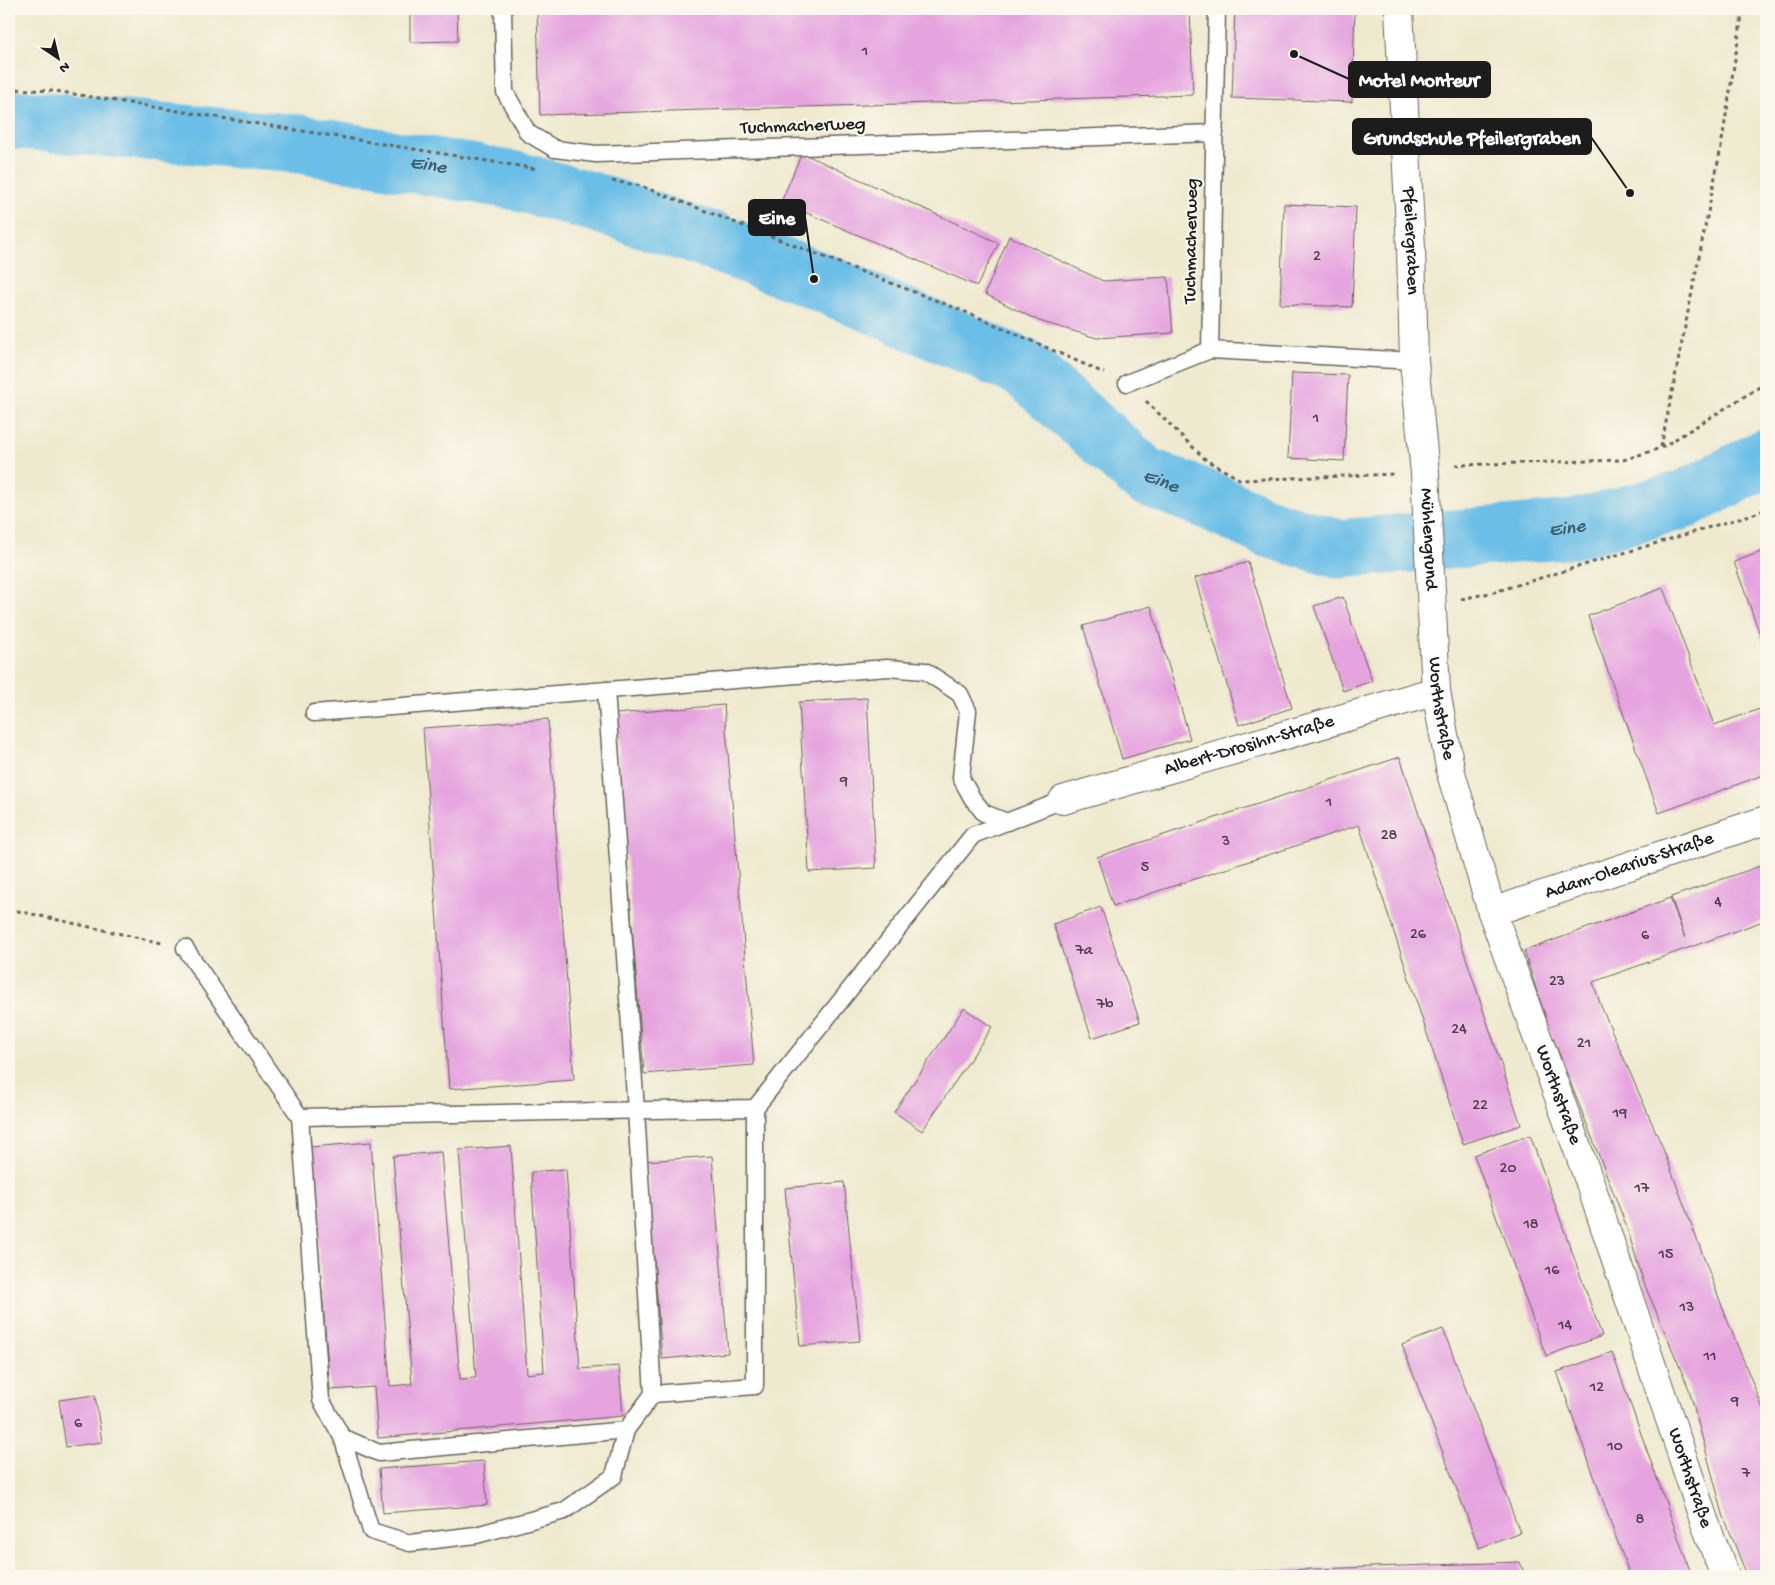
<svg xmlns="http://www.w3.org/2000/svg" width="1775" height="1585" viewBox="0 0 1775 1585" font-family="'Gochi Hand',sans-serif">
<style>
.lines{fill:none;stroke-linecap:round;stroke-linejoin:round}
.river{stroke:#6bbee7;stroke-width:59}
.building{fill:#e5a3df}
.lane-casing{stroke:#66645b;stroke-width:19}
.street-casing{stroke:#66645b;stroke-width:30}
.path{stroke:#66645b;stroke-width:3;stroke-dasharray:4 4;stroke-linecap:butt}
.lane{stroke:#fff;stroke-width:16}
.street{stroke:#fff;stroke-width:28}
.labels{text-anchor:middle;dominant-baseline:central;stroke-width:4.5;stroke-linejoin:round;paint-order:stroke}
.number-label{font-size:16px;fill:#4e3e4d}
.street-label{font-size:19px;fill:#1c1c1c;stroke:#fbf7ec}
.water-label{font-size:20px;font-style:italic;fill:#3c5d6d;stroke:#fbf7ec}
.leader{fill:none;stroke:#1c1c1c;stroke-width:2}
.callout-dot{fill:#1c1c1c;stroke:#fbf7ec;stroke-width:2}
.callout{fill:#1c1c1c;stroke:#1c1c1c;stroke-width:2}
.callout-label{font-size:20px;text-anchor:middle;font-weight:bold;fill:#fff}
</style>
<rect width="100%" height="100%" fill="#fbf7ec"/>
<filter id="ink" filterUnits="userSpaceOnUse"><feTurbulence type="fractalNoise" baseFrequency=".02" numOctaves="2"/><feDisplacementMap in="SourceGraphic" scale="10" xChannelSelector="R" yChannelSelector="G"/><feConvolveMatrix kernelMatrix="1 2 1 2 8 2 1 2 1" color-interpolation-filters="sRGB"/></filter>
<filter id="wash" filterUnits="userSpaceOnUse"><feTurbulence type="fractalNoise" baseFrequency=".0096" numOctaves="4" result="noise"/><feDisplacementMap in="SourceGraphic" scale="20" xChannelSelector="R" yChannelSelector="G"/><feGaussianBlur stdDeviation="1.12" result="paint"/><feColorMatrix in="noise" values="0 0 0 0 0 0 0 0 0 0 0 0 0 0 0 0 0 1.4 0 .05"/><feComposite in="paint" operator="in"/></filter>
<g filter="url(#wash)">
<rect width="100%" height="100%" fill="#efe9cf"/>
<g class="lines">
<!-- river -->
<path class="river" id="s1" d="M9 119 300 144 517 181 597 203 709 240 814 279 1023 368 1145 476 1208 500 1268 528 1338 549 1574 529 1683 500 1766 458"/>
</g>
<g id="blocks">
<!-- building -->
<g class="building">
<path d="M410 9H457L458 41 410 42Z"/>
<path d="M537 9H1190L1193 95 540 115Z"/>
<path d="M1235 9H1355L1352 102 1232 98Z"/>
<path d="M802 153 999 243 977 286 781 202Z"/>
<path d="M1284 204 1356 207 1352 307 1280 304Z"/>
<path d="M1009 236 1103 281 1168 277 1173 333 1097 338 1039 321 985 294Z"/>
<path d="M1292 373 1348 375 1344 461 1288 458Z"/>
<path d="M1766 550V651L1734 562Z"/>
<path d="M1248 562 1292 708 1239 725 1195 578Z"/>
<path d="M1663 588 1714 725 1766 707V774L1659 813 1588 616Z"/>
<path d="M1343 597 1372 681 1343 691 1314 606Z"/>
<path d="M1151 606 1190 739 1122 759 1083 626Z"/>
<path d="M867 698 876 868 809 872 799 702Z"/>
<path d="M724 705 754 1065 644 1074 615 714Z"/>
<path d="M548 719 574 1080 449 1089 423 728Z"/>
<path d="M1400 757 1521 1125 1463 1144 1359 825 1113 906 1097 857Z"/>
<path d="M1766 864V920L1593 982 1601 1006 1662 1146 1726 1317 1766 1416V1576H1747L1723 1514 1689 1389 1644 1283 1626 1225 1548 1025 1524 951 1670 898 1685 938 1671 897Z"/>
<path d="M1101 907 1140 1022 1092 1038 1053 924Z"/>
<path d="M964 1008 992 1027 922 1131 894 1112Z"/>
<path d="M1530 1135 1602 1336 1546 1356 1474 1155Z"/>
<path d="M371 1142 390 1386 412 1384 393 1156 441 1152 460 1379 476 1378 459 1150 511 1146 527 1374 544 1372 531 1172 566 1169 580 1369 619 1366 623 1416 378 1438 374 1387 330 1390 310 1147Z"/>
<path d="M712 1156 728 1353 662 1359 646 1161Z"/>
<path d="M844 1182 860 1341 800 1346 785 1188Z"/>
<path d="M1443 1329 1520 1532 1479 1548 1402 1345Z"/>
<path d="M1612 1352 1630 1403 1692 1576H1630L1575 1423 1557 1372Z"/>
<path d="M95 1395 102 1442 66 1447 59 1400Z"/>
<path d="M484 1461 487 1505 383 1513 379 1469Z"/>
<path d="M1520 1562 1525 1576H1137V1575Z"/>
</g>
</g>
</g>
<g filter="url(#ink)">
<use href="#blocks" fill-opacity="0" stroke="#66645b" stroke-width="1"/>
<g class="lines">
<defs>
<g id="lane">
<path d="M503 9 505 92 528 133 555 149 596 154 1215 133"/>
<path d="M1217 9 1210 350 1414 361"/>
<path d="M1127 383 1210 350"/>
<path d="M606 690 636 1110 653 1394"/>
<path d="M314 713 887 668 925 671 960 694 968 711 961 778 972 798 984 813 1007 822"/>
<path d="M185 948 300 1117 755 1108 973 835 1063 800"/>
<path d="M300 1117 321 1400 342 1437 379 1453 626 1430 653 1394 755 1386V1108"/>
<path d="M342 1437 371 1531 410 1543 476 1535 564 1511 614 1476 626 1430"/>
</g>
<g id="street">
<path id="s2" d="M1399 9 1411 248 1414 361 1425 473 1436 691 1451 773 1492 912 1591 1186 1705 1523 1725 1576"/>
<path id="s3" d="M1063 800 1436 691"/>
<path id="s4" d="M1492 912 1766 820"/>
</g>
</defs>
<!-- lane casing -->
<use href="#lane" class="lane-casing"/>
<!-- street casing -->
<use href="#street" class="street-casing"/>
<!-- path -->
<g class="path">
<path d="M9 89 55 91 537 169"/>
<path d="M612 181 641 186 971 314 1104 373"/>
<path d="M1146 401 1206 460 1241 480 1395 474"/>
<path d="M1661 447 1721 147 1743 9"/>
<path d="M1455 465 1623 460 1661 448 1766 383"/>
<path d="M1461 599 1494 592 1760 512 1766 508"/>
<path d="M9 909 162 943"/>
</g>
<!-- lane -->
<use href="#lane" class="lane"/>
<!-- street -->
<use href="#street" class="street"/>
</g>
</g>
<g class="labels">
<!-- number labels -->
<g class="number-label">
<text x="865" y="52">1</text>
<text x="1317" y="257">2</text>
<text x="1316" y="419">1</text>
<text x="844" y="782">9</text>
<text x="1329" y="803">1</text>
<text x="1389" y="836">28</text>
<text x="1226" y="842">3</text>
<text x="1145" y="868">5</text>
<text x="1718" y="903">4</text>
<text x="1418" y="935">26</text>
<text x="1645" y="936">6</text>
<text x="1084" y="951">7a</text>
<text x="1557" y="982">23</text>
<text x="1105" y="1005">7b</text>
<text x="1459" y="1030">24</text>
<text x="1584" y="1044">21</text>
<text x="1480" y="1106">22</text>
<text x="1620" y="1114">19</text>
<text x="1508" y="1169">20</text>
<text x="1642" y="1189">17</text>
<text x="1531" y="1225">18</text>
<text x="1666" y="1255">15</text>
<text x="1552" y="1271">16</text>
<text x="1687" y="1308">13</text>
<text x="1565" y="1326">14</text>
<text x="1710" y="1357">11</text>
<text x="1597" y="1388">12</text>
<text x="1735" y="1402">9</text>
<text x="78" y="1424">6</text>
<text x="1615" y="1447">10</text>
<text x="1746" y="1474">7</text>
<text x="1640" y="1520">8</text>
</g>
<!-- street labels -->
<g class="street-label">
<text transform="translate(803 127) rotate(-2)">Tuchmacherweg</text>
<text transform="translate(1192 241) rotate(-89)">Tuchmacherweg</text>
<text stroke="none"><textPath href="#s2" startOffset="232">Pfeilergraben</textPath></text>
<text stroke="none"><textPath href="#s2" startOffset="531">Mühlengrund</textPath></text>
<text stroke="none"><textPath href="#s2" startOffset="701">Worthstraße</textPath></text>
<text stroke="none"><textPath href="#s3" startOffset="194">Albert-Drosihn-Straße</textPath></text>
<text stroke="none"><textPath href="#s4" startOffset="145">Adam-Olearius-Straße</textPath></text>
<text stroke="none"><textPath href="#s2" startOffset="1106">Worthstraße</textPath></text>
<text stroke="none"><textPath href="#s2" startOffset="1511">Worthstraße</textPath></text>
</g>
<!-- water labels -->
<g class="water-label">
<text stroke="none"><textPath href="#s1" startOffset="422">Eine</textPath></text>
<text stroke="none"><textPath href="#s1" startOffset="1232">Eine</textPath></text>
<text stroke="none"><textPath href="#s1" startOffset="1652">Eine</textPath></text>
</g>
</g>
<!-- callouts -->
<path class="leader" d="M1294 54L1349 79M1630 193L1591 137M814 279L805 217"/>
<g class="callout-dot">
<circle cx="1294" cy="54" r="5"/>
<circle cx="1630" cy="193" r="5"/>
<circle cx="814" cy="279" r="5"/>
</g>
<g class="callout">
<rect x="1349" y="62" width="141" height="35" rx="5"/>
<rect x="1353" y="119" width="238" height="35" rx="5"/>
<rect x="749" y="200" width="56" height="35" rx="5"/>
</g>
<g class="callout-label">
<text x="1419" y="86">Motel Monteur</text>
<text x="1472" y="144">Grundschule Pfeilergraben</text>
<text x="777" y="224">Eine</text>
</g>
<!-- margin -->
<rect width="1775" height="1585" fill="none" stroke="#fbf7ec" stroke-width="30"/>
<!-- north arrow -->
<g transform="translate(58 58) rotate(145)" stroke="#fbf7ec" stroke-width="4" paint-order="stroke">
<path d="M0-4L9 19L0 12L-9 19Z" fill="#1c1c1c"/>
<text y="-8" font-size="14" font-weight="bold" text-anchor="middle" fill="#1c1c1c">N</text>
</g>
</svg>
